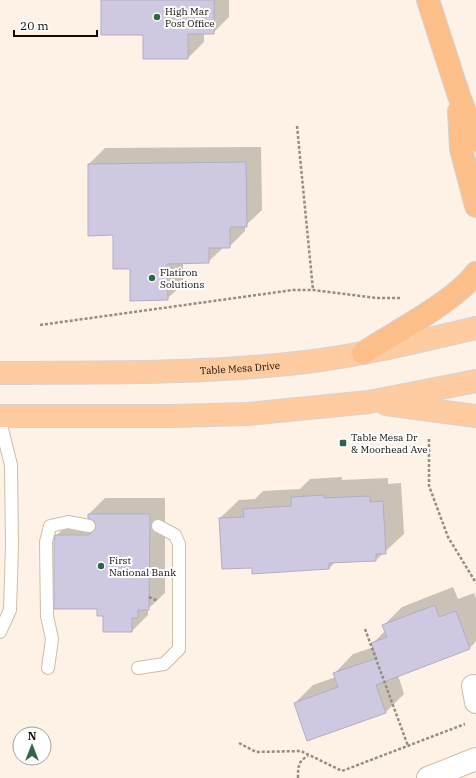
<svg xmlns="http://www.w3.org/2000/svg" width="476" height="778" viewBox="0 0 476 778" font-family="'IBM Plex Serif',serif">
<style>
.shadow{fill:#0003}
.building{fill:#cec8e1;stroke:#b3adc5}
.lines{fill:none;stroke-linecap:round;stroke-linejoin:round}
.service-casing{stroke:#cfbda8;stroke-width:14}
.minor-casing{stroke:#cfbda8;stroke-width:24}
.trunk-casing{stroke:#d4d3d2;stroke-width:24}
.motorway-casing{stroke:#d4d3d2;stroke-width:24}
.path{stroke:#958c82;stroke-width:2.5;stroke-dasharray:3 2;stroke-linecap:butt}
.service{stroke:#fff;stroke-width:12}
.minor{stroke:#fff;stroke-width:22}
.trunk{stroke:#fecca0;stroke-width:22}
.motorway{stroke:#fdbf89;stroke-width:22}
.poi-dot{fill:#306449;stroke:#fff;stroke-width:1.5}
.labels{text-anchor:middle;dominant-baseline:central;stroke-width:4;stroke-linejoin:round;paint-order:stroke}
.poi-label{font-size:10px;fill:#120c05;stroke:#fff;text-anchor:start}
.street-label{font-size:10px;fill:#120c05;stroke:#fff}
</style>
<rect width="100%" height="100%" fill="#fdf2e5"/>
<!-- shadow -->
<g class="shadow">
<path d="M102 0H229V17L213 33H204V42L188 58 144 34Z"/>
<path d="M261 147 262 210 245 226V231L229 247H224L208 262 183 263V284L167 299 131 268 114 234 89 164 105 148Z"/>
<path d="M342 477V480L388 478V484L401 483 404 534 376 560 335 562 329 569 253 567 220 518 239 500 255 499 263 491 300 489 310 479Z"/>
<path d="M105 498H165V593L148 609V615L132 631 98 608 56 536 72 520H95L89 518V514Z"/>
<path d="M453 587 458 599 474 593 476 598V641L470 648 398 675 404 694 386 712 307 740 295 703 313 685 336 677 335 673 353 654 374 647 373 643 386 630 384 625 402 607Z"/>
</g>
<!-- building -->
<g class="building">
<path d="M101 0H214V34H188V59H143V35H101Z"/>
<path d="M246 162 247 227H230V248H209V263L167 264 168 300 130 301V269H113V235L88 236V164Z"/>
<path d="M324 495V498L370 496V502L383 501 386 554H376V561L329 563V569L252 574V568L222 569 219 518 244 517 243 509 291 506V497Z"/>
<path d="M88 514H150L149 610H138V618H132V632H103V616H97V609H54V543L55 535H89L96 527 94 521 88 518Z"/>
<path d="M435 605 439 617 456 611 470 649 376 685 386 713 307 741 294 703 338 687 333 673 377 658 371 643 387 637 382 625Z"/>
</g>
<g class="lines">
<defs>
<g id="service">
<path d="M0 421 11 465 12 545 10 610 0 632"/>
<path d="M48 668 52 639 47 616 46 542 50 526 68 522 89 526"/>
<path d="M138 668 164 664 179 649V544L175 535 158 526"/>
</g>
<g id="minor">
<path d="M473 686 476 702"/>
<path d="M428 778 476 759"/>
</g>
<g id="trunk">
<path id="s1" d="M0 373C102 372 205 374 306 362 364 355 420 341 476 328"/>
<path d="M386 404 476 416"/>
<path d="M0 416H173L248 414 369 402 476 381"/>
</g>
<g id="motorway">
<path d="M428 0 459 96 476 140"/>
<path d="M459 111 461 149 476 206"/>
<path d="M363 353C395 332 454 302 476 273"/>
</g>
</defs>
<!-- service casing -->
<use href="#service" class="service-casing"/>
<!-- minor casing -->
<use href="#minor" class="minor-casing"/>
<!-- trunk casing -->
<use href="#trunk" class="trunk-casing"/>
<!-- motorway casing -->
<use href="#motorway" class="motorway-casing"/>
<!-- path -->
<g class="path">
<path d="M297 126 313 290"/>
<path d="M40 325 293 290H313L377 298H400"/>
<path d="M429 439V486L448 537 476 583"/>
<path d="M149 597 158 601"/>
<path d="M365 629 408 746"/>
<path d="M239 743 256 752 301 751 342 771 465 724"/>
<path d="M298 778C298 767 298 761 308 756"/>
</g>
<!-- service -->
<use href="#service" class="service"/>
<!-- minor -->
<use href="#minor" class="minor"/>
<!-- trunk -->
<use href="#trunk" class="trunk"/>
<!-- motorway -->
<use href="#motorway" class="motorway"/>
</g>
<!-- markers -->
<g class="poi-dot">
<circle cx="157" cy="17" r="4"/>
<circle cx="152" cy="278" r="4"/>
<rect x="339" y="439" width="8" height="8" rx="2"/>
<circle cx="101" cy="566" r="4"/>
</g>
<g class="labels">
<!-- poi labels -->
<g class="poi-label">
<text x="165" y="11">High Mar<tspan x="165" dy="12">Post Office</tspan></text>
<text x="160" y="272">Flatiron<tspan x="160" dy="12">Solutions</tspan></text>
<text x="351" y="437">Table Mesa Dr<tspan x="351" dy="12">&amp; Moorhead Ave</tspan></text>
<text x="109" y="560">First<tspan x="109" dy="12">National Bank</tspan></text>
</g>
<!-- street labels -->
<g class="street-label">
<text stroke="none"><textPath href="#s1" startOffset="240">Table Mesa Drive</textPath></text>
</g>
</g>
<!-- north arrow -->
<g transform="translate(32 746)"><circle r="19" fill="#ffffff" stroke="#a09e9b"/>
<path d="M0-3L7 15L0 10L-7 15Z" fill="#306449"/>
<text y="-6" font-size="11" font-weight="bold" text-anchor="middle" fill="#120c05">N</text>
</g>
<!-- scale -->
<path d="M14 30v6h83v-6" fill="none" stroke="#120c05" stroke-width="2"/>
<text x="20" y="30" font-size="12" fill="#120c05" stroke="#ffffff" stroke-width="3" paint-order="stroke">20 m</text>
</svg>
